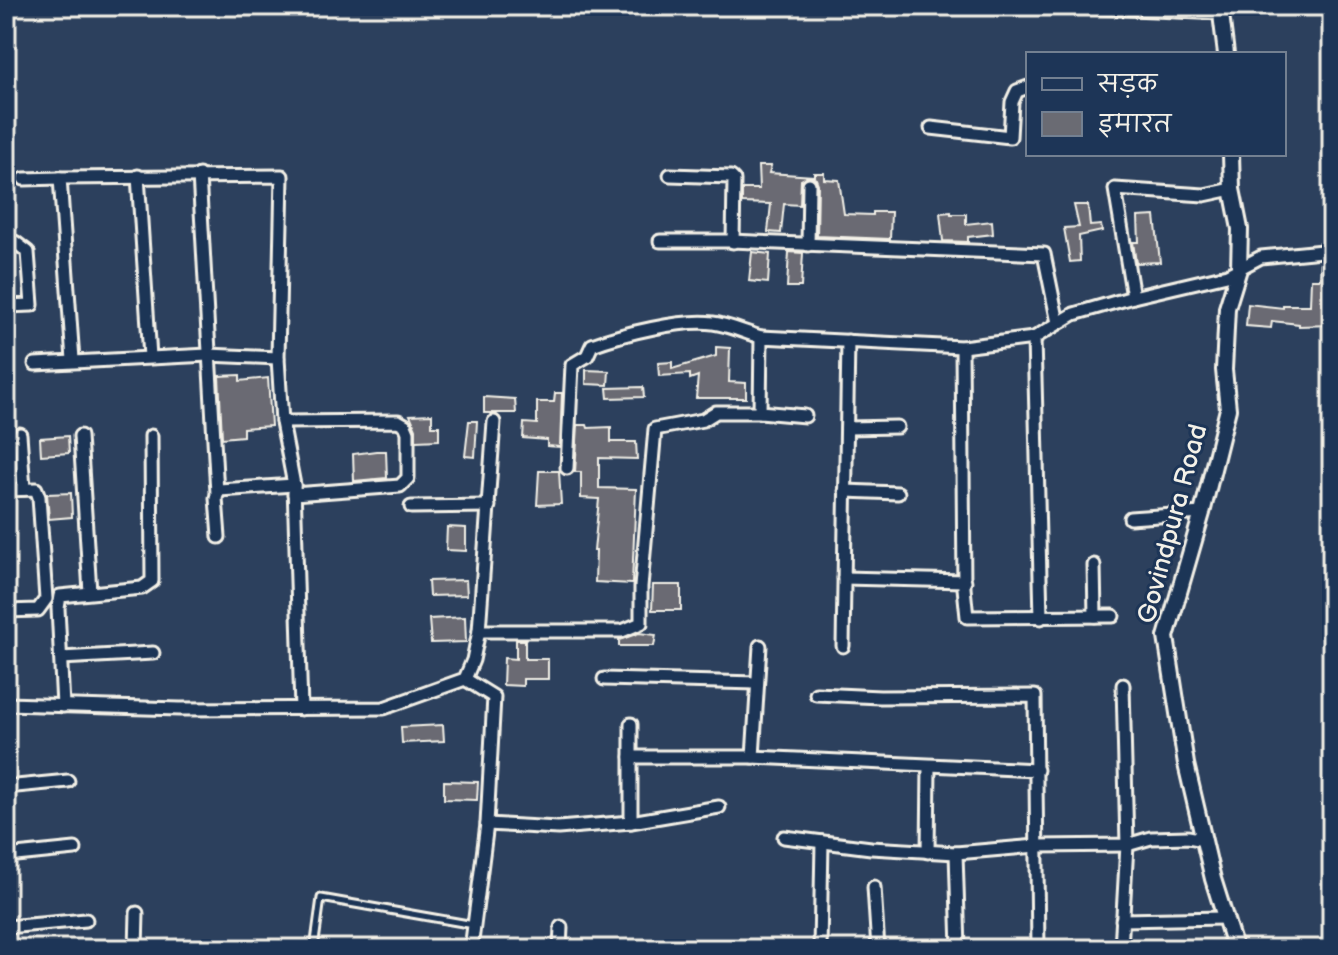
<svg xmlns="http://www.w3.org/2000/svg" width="1338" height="955" viewBox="0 0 1338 955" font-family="'Balsamiq Sans','Playpen Sans Deva',sans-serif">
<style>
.building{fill:#6a6b73;stroke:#f4f1e8;stroke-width:2}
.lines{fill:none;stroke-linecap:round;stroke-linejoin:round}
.service-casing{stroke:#f4f1e8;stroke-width:11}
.minor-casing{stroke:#f4f1e8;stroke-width:17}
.tertiary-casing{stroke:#f4f1e8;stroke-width:20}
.service{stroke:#1d3557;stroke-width:5}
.minor{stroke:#1d3557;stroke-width:11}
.tertiary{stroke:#1d3557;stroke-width:14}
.labels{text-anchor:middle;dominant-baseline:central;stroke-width:6;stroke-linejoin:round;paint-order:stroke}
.street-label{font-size:26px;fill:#f4f1e8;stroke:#1d3557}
</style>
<rect width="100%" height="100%" fill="#2c405d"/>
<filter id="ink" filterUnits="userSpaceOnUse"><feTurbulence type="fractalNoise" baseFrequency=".0125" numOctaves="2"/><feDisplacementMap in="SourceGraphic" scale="16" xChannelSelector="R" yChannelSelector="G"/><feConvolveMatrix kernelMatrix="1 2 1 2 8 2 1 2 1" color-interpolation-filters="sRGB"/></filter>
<g filter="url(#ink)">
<!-- building -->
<g class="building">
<path d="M758 166H771L769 173 814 176V173H824V179L839 180 844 214 873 215V212H891L890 239 817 236 818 184 816 179 810 176 801 180 800 205 784 204 781 233 768 232 771 204 742 203V189H759Z"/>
<path d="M1074 205H1088L1090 226 1101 225 1102 231 1079 236 1080 261 1070 262 1064 228 1079 227Z"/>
<path d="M951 212V214H966V224L992 221 993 234 968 237V242L943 241 940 213Z"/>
<path d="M1155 216 1160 262 1136 263 1133 242H1139L1138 217Z"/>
<path d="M752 252 770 254 768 283 749 281Z"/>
<path d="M789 252 803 253 801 287H787Z"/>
<path d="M1332 259V325L1299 326V324L1272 321 1271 328 1246 326 1248 304 1283 308V305H1310L1311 279H1320L1321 260Z"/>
<path d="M716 347 730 348 729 382 746 383V398H696L698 376 690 379V374L659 376 658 363 672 362V369L716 356Z"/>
<path d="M586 370 609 371 608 385 586 384Z"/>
<path d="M240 375V381L268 378 271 426 243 428V436L222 438 219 376Z"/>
<path d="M643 387 644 397 608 398 607 388Z"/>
<path d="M555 393H562L560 447 547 446V440L523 438 524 423 537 424V402H554Z"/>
<path d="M484 397 515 399 516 413H484Z"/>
<path d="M432 414V426H439V440L416 441V429L410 415Z"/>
<path d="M469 421H477L475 457 465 456Z"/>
<path d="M578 425H587L588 428 611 427V442H636L637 459 599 458V488L636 489 632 584 595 582 596 551H594L599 499 581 498V472H575Z"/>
<path d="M68 436 69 453 41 455 40 438Z"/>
<path d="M376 451H386L387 478 354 481 353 454Z"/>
<path d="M539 471H559L561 504 537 505Z"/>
<path d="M71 493 72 517 49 519 47 494Z"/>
<path d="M447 527 466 528V551L446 550Z"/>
<path d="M466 580 467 595 429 596 428 581Z"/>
<path d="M653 585H681V610H652Z"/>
<path d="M465 617 466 642 431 643 429 619Z"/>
<path d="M639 633 656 635 654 646H619V640Z"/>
<path d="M516 640H525V659H548V679H523V686L503 685 504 658 516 659Z"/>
<path d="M443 725 444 741 402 743 401 727Z"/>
<path d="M444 781 478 782 477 800 444 799Z"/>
</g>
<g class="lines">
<defs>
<path id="service" d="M314 949 321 898 474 925"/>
<g id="minor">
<path d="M1066 6 1221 13"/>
<path d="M931 128 1010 137 1012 102 1017 91 1028 87"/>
<path d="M199 175 217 493"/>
<path d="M670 175 731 177 734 180 733 242"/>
<path d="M138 176 150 357"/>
<path d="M24 179 60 178"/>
<path d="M660 241H731L1044 254 1058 323"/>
<path d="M6 242H15L28 252 32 305 6 306"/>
<path d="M808 245 809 184"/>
<path d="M1133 297 1115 189 1204 195 1232 189"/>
<path d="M1034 338 1041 618"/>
<path d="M962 347 964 588 967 617 1113 616"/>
<path d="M73 360 60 178 282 176 278 358 282 422 294 485 301 709"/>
<path d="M35 364 208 355 278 358"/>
<path d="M760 412 805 416"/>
<path d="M282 422 398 421 405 425 408 432V478L400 486 294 494"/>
<path d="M847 428 897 427"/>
<path d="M20 434 24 489"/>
<path d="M80 436 90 592"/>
<path d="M567 468 572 365 587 356 592 345C622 334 682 319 713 323 729 325 746 333 761 337"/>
<path d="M6 490 36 489 39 497 46 599 38 610 6 611"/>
<path d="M845 491 898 493"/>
<path d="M411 507 489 506"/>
<path d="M1130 518 1202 513"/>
<path d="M219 537 216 498 219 490 294 485"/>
<path d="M1094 565 1095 616"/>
<path d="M844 578 965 581"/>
<path d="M479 631 494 422"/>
<path d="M843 646 848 341"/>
<path d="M61 658 153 653"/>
<path d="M465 679 494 697 487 824 471 949"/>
<path d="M604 679 757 683"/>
<path d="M816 694 880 697 1035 696 1038 949"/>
<path d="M6 704 180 709 384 708 465 679 473 660 479 631H622L641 623V587L655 429 703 420 716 412H760L761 337 962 347 1034 338 1074 314 1133 297 1227 275 1261 257 1332 250"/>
<path d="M63 706 58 608 60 596 142 588 152 581 151 436"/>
<path d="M631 757H753L1037 770"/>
<path d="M753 757 760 646"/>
<path d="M6 787 68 781"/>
<path d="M631 822 719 807"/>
<path d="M487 824 558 828 631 822V724"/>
<path d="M784 837 871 848 956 853 1037 846 1127 845 1151 838 1188 837 1204 840"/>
<path d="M928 852 929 767"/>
<path d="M956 853 959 949"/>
<path d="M6 856 75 849"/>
<path d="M874 887 878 949"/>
<path d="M1331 901H1332"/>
<path d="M1122 920 1224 918"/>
<path d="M6 927 86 920"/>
<path d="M136 949 137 913"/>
<path d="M560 949 561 927"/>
<path d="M820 949 822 842"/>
<path d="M1121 949 1127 845 1123 685"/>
</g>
<g id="tertiary">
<path d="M1220 6 1226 54"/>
<path d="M1231 154 1232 189 1240 229 1239 269 1227 308 1224 370 1228 409 1202 513 1166 637 1186 764 1213 879 1235 949"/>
</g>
</defs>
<!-- service casing -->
<use href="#service" class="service-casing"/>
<!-- minor casing -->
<use href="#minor" class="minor-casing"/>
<!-- tertiary casing -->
<use href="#tertiary" class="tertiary-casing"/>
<!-- service -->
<use href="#service" class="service"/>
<!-- minor -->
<use href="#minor" class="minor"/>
<!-- tertiary -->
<use href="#tertiary" class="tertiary"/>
</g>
</g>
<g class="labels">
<!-- street labels -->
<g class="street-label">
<text transform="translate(1173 524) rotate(-75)">Govindpura Road</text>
</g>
</g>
<!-- margin -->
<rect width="1338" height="955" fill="none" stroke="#1d3557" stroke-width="32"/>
<rect x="16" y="16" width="1306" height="923" fill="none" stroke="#f4f1e8" stroke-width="3" filter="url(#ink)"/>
<!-- legend -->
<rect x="1026" y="52" width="260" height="104" fill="#1d3557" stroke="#738091" stroke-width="2"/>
<rect x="1042" y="78" width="40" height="12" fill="#1d3557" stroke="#738091" stroke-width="2"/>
<text x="1098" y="92" font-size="24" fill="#f4f1e8">सड़क</text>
<rect x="1042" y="112" width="40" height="24" fill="#6a6b73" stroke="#738091" stroke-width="2"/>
<text x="1098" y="132" font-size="24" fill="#f4f1e8">इमारत</text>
</svg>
